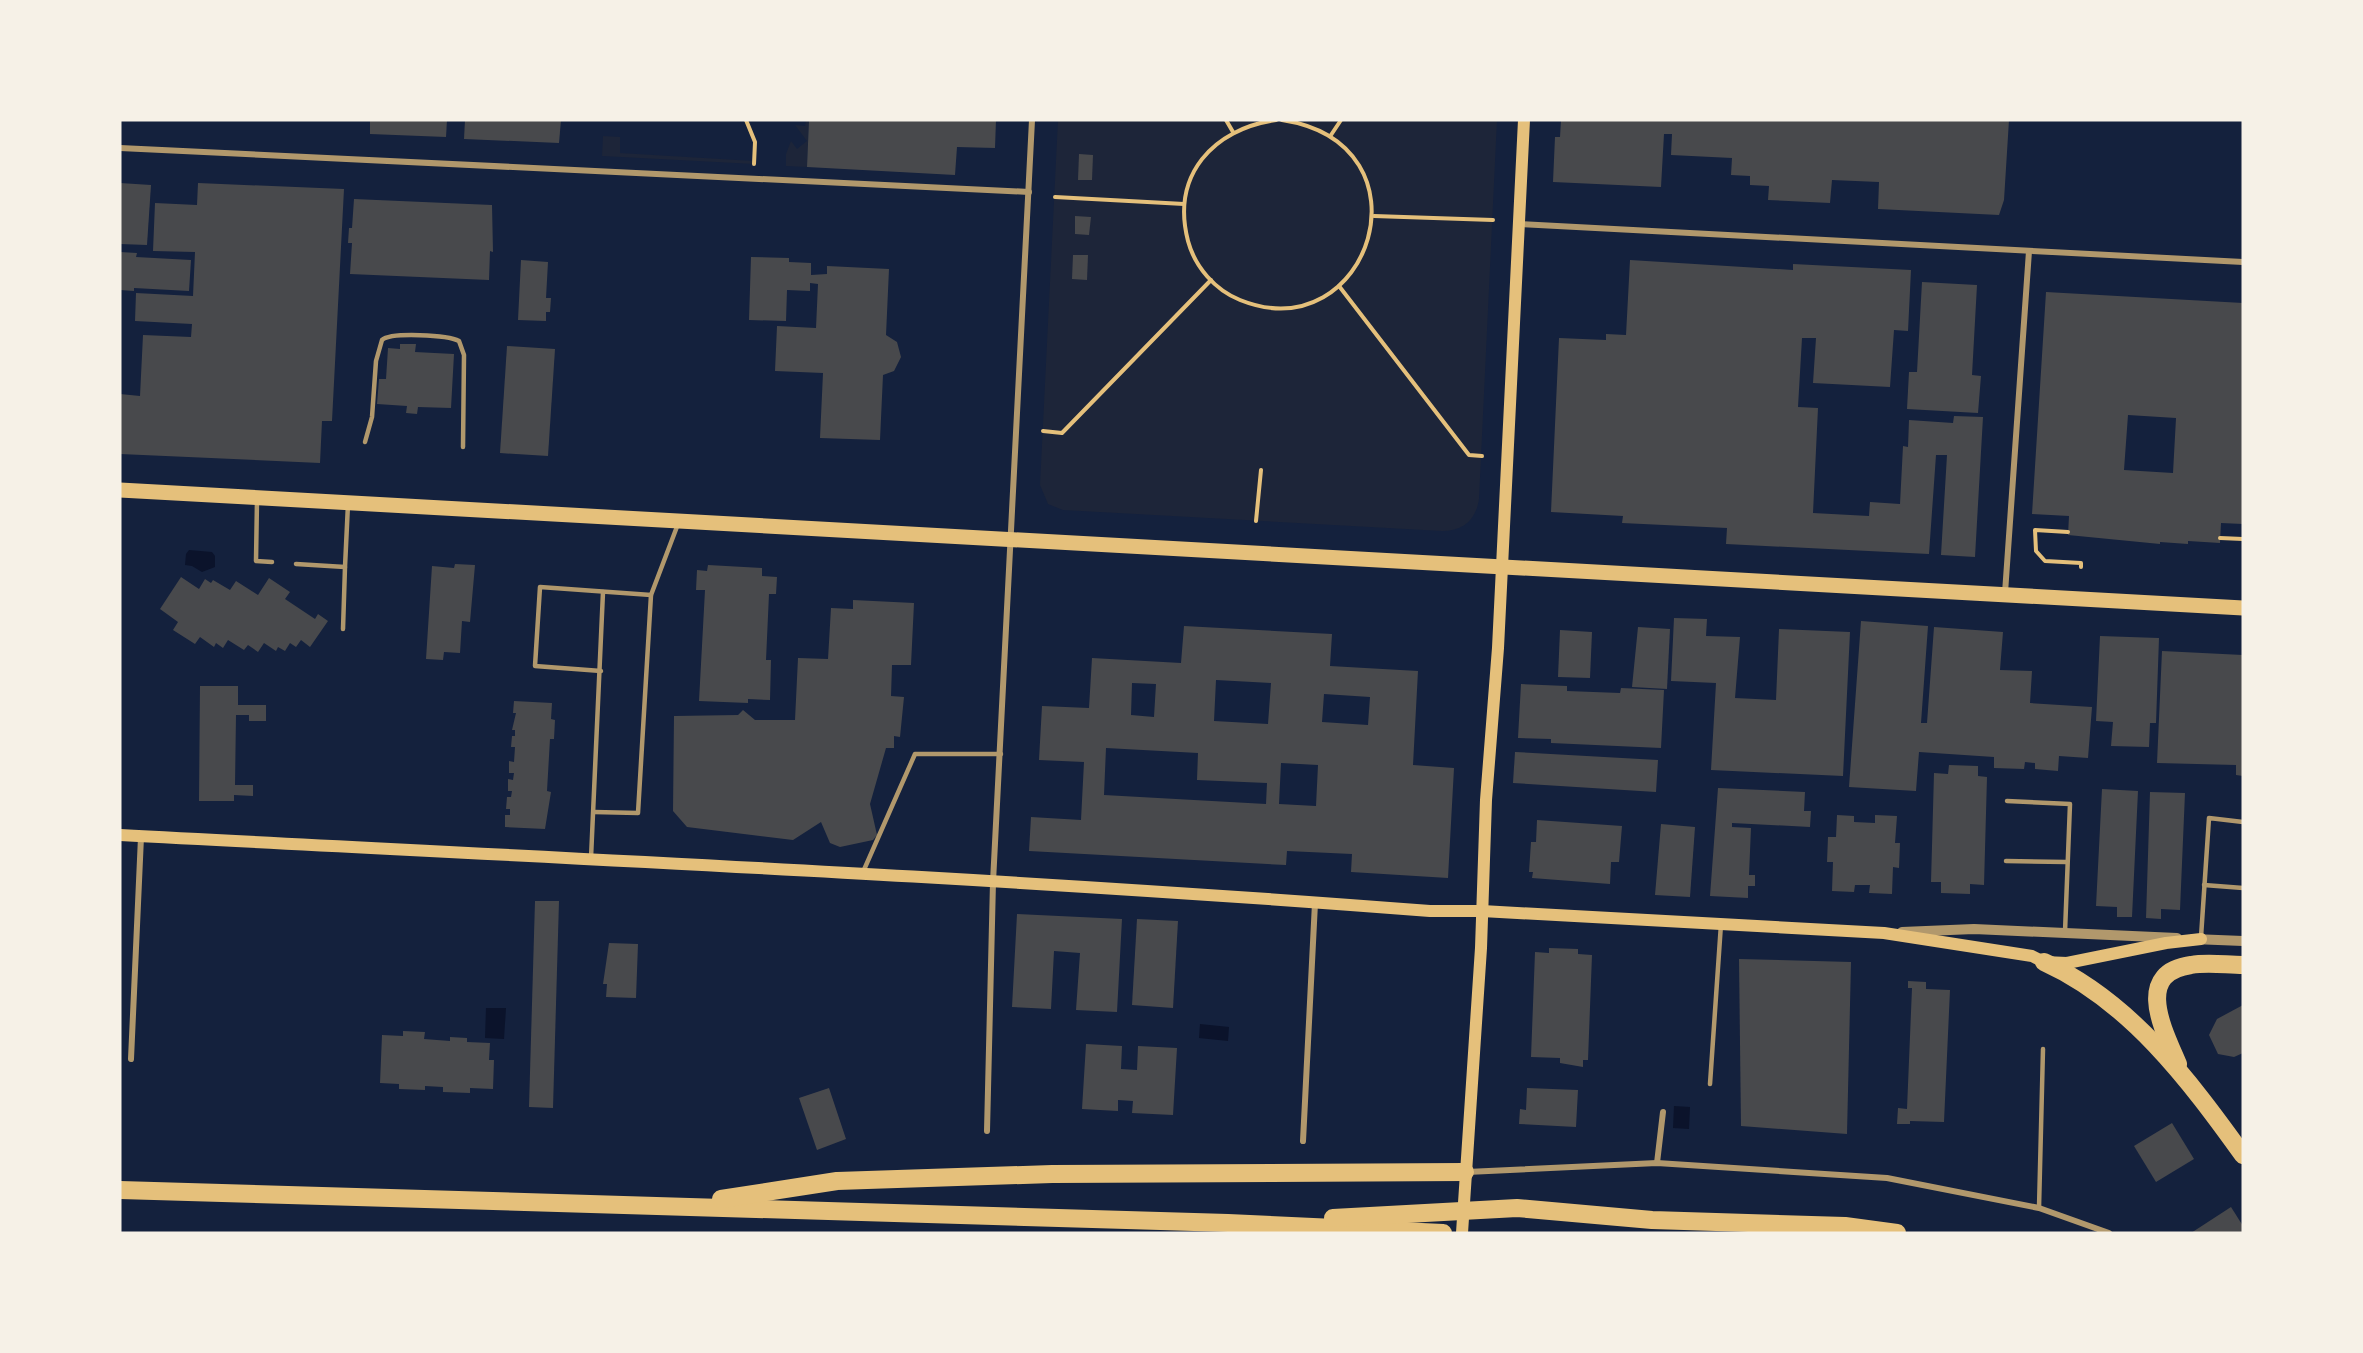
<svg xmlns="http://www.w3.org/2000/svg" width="2363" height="1353" viewBox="0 0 2363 1353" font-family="Lora,serif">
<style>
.green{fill:#1d2539}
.water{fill:#0b132b}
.building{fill:#48494c;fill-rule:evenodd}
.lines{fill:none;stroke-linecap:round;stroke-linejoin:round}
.path{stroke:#e5c07b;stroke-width:4}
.service{stroke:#b1986c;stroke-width:4.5}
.minor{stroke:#b1986c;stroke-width:6}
.tertiary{stroke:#b1986c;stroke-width:10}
.secondary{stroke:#e5c07b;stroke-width:12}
.primary{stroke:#e5c07b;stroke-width:15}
.motorway{stroke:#e5c07b;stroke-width:18}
</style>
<rect width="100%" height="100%" fill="#14213d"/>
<!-- green -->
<g class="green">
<path d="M806 120H809L807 167 786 166V154L791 141 797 149 807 141 795 125 805 126Z"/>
<path d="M1058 120H1497L1479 499C1476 520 1463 531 1442 531L1063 510 1048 504 1040 485Z"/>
<path d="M603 136 620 137V153L754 161V164L602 156Z"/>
</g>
<!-- water -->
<g class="water">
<path d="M189 550 212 552 215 556V567L202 572 192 566 185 565 186 554Z"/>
<path d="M486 1008H506L504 1039 485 1038Z"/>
<path d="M1200 1024 1229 1027 1228 1041 1199 1038Z"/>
<path d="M1674 1106 1690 1107 1689 1129 1673 1128Z"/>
</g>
<!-- building -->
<g class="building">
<path d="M370 120H447L446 137 370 134Z"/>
<path d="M465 120H561L559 143 464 139Z"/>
<path d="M809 120H996L995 148 957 147 955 175 807 167Z"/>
<path d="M1561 120H2009L2004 200 1999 215 1878 209 1879 182 1832 180 1830 203 1768 200 1769 186 1750 185V176L1731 175 1732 158 1671 155 1672 134H1664L1661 187 1553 182 1555 137H1560Z"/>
<path d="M1079 154 1093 155 1092 180H1078Z"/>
<path d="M120 183 151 185 147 245 120 244Z"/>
<path d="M198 183 344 189 332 421H322L320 463 120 454V394L140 396 143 335 191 337 192 324 135 321 136 293 193 296 195 252 153 251 155 203 197 205Z"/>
<path d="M354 199 492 205 493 252 490 251 489 280 350 274 352 243H348L349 228H352Z"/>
<path d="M1075 216 1091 217 1089 235 1075 234Z"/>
<path d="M120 252 137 253 136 257 191 260 189 291 134 288V291L120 290Z"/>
<path d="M1073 255H1088L1087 280 1072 279Z"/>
<path d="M751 257 789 258V262L811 263V275L827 274V266L889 269 886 335 897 342 901 357 894 371 883 375 880 440 820 438 823 373 775 371 777 326 816 328 818 284 810 283V291L787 290 786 321 749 320Z"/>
<path d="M521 260 548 262 546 298H551L550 312H546V321L518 320Z"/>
<path d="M1630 260 1793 270V264L1911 270 1908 331 1894 330 1890 387 1813 383 1816 338H1802L1798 407 1818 408 1813 513 1869 516 1870 502 1900 504 1903 446 1908 447 1909 420 1953 423 1954 416 1983 417 1975 557 1941 555 1947 455H1936L1929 554 1726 544 1727 528 1622 523 1623 516 1551 512 1559 338 1606 340V334L1626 335Z"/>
<path d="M1922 282 1977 285 1972 375 1981 376 1978 413 1907 409 1909 372H1917Z"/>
<path d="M2046 292 2243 303V524L2221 523 2220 543 2188 541V544L2160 542V544L2068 535 2069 516 2032 514ZM2128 415 2176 418 2173 473 2124 470Z"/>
<path d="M400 344H416L415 352 454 354 451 408 418 407 417 414 406 413 407 406 377 404 379 379H386L388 348 400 349Z"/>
<path d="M507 346 555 349 548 456 500 453Z"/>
<path d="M455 564 475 565 470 622 462 621 460 653 444 652 443 660 426 659 432 566 454 568Z"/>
<path d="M708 565 762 568V576L777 577 776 594H769L766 660H771L770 700 748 699V703L699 701 705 590H696L697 570 707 571Z"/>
<path d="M181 577 199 589 205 579 211 583 213 580 230 590 236 581 258 595 269 578 290 592 285 599 315 619 318 614 328 621 310 647 301 640 296 647 290 643 285 651 278 647 276 651 264 643 258 652 248 645 244 650 228 640 223 648 216 643 214 647 200 637 195 644 173 630 178 622 160 609Z"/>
<path d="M853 600 914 603 911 665H892L891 696 904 697 900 737 894 736V748H886L870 804 877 835 873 840 840 847 830 843 821 822 793 840 687 827 673 811 674 716 738 715 743 710 755 720H795L798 658 828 659 831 608 853 609Z"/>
<path d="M1674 618 1707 619 1706 636 1740 637 1735 698 1776 700 1779 629 1850 632 1843 776 1711 770 1716 683 1671 681Z"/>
<path d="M1861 621 1928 626 1921 723H1927L1934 627 2003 632 2000 670 2032 671 2030 703 2092 707 2088 758 2059 756 2058 771 2035 769V763L2025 762 2024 769 1994 768V757L1919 752 1916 791 1849 787Z"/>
<path d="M1184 626 1332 634 1330 666 1418 671 1413 765 1454 768 1448 878 1351 872 1352 854 1287 851 1286 865 1029 851 1031 817 1081 820 1084 762 1039 760 1042 706 1089 708 1092 658 1181 663ZM1216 680 1271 683 1268 724 1214 721ZM1132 683 1156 684 1154 717 1131 715ZM1324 694 1370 697 1368 725 1322 722ZM1106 748 1198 753 1197 780 1267 783 1266 804 1104 795ZM1281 763 1318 765 1316 806 1279 804Z"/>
<path d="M1638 627 1670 629 1667 689 1632 687Z"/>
<path d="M1560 630 1592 632 1590 678 1558 677Z"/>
<path d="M2100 636 2159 638 2156 723H2150L2149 747 2111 746 2113 722 2096 721Z"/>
<path d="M2162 651 2243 655V776L2236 775V765L2157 763Z"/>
<path d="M1521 684 1567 686V691L1620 693 1621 688 1664 690 1661 748 1551 743V739L1518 738Z"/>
<path d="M200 686H238V705H266V721H249V715H236L235 785H253V796L234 795V801H199Z"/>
<path d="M514 701 552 703 551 719 555 720 554 739H550L547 791 551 792 545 829 505 827V815H510V809H506L507 797H511L512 791H508V779L513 780 514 773H509V761L514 762 515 747H511L512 736H515V730H512L516 713H513Z"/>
<path d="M1515 752 1658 760 1656 792 1513 783Z"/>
<path d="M1949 765 1978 766V776L1987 777 1984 885 1970 884V894L1941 893V882H1931L1934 773 1948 774Z"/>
<path d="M1718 788 1805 792 1804 811H1811L1810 827 1732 823V827L1751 828 1749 875H1755V886H1748V898L1710 896Z"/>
<path d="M2102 789 2138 791 2132 917H2117V907L2096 906Z"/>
<path d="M2150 792 2185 793 2180 910 2161 909V919L2146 918Z"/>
<path d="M1837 815 1854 816V822L1875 823V815L1897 816 1895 843H1900L1899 868 1893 867 1892 894 1869 893 1870 885H1855L1854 892 1832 891 1833 862H1827L1828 837H1836Z"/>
<path d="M1537 820 1622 826 1619 862H1611L1610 884 1532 878 1533 872H1529L1531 842H1536Z"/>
<path d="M1661 824 1695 827 1690 897 1655 895Z"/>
<path d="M535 901H559L553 1108 529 1107Z"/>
<path d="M1017 914 1122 919 1117 1012 1076 1010 1080 953 1054 951 1051 1009 1012 1007Z"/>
<path d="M1137 919 1178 921 1173 1008 1132 1005Z"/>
<path d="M609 943 638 944 636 998 606 997 607 984H603Z"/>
<path d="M1549 948 1578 949V954L1592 955 1588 1060H1583V1067L1560 1063V1058L1531 1057 1535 952 1549 953Z"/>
<path d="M1739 959 1851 962 1847 1134 1741 1126Z"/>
<path d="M1908 981 1926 982V989L1950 990 1944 1122 1910 1121V1124H1897L1898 1108 1907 1109 1912 988H1908Z"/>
<path d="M2243 1005V1053L2234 1057 2218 1054 2209 1035 2217 1019Z"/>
<path d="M403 1031 425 1032 424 1039 450 1041V1037L467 1038V1042L490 1043 489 1060H494L493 1089 470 1088V1093L443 1092V1087L425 1086V1090L399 1089V1084L380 1083 382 1035 403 1036Z"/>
<path d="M1086 1044 1122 1046 1121 1069 1137 1070 1138 1046 1177 1048 1173 1115 1132 1113 1133 1101 1118 1100V1111L1082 1109Z"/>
<path d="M829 1088 846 1139 817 1150 799 1098Z"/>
<path d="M1527 1088 1578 1090 1576 1127 1519 1124 1520 1109 1526 1110Z"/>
<path d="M2172 1123 2194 1159 2156 1182 2134 1146Z"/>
<path d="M2231 1207 2243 1226V1233H2191Z"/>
</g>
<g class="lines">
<!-- path -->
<g class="path">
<path d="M746 120 755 142 754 164"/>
<path d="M1226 120 1233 132"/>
<path d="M1276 120C1213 129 1171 175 1188 241 1195 267 1215 290 1240 300 1370 352 1437 144 1282 120"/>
<path d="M1331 135 1341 120"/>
<path d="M1055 197 1184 204"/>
<path d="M1374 216 1493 220"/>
<path d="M1339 286 1469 455 1482 456"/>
<path d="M1043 431 1062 433 1211 280"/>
<path d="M1256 521 1261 470"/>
<path d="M2068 532 2035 530 2036 551 2045 561 2081 563V567"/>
<path d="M2220 538 2243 539"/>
</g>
<!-- service -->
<g class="service">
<path d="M365 442 372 417 376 361 382 340C391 332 448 335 459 341L464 355 463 447"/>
<path d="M257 500 256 561 272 562"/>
<path d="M296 564 345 567 348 504"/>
<path d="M343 629 345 567"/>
<path d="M601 671 535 666 540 587 651 595"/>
<path d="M2007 801 2070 804 2065 932"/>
<path d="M594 812 638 813 651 595 678 524"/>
<path d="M591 858 603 592"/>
<path d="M2006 861 2066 862"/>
<path d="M863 872 915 754H1001"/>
<path d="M2204 885 2243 888"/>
<path d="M2201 937 2209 818 2243 822"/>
<path d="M1710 1084 1721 924"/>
<path d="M2039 1208 2043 1049"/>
</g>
<!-- minor -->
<g class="minor">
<path d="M120 148 1029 192"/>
<path d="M1519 224 2243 262"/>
<path d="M2005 593 2029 251"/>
<path d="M131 1059 141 837"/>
<path d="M987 1131 993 882 1032 120"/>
<path d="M1303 1141 1315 903"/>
<path d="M1657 1163 1663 1112"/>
<path d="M1467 1172 1657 1163 1887 1178 2039 1208 2109 1233"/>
</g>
<!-- tertiary -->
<g class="tertiary">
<path d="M1902 932 1974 929 2177 938"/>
<path d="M2193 939 2243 941"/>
</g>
<!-- secondary -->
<g class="secondary">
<path d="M120 835C557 858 994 877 1430 911H1482L1884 933 2032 956 2044 962 2067 963 2166 943 2201 939"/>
<path d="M1462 1233 1481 948 1486 800 1498 648 1524 120"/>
</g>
<!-- primary -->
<path class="primary" d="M120 490 2243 608"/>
<!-- motorway -->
<g class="motorway">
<path d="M2044 962C2130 1001 2189 1080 2243 1155"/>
<path d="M2178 1064C2164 1031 2133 973 2191 965 2208 962 2226 965 2243 965"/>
<path d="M120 1190 1228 1223 1443 1233"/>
<path d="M721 1199 837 1181 1052 1174 1465 1172"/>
<path d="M1333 1218 1517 1208 1652 1220 1845 1226 1897 1233"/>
</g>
</g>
<!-- border -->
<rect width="2363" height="1353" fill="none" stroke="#f6f1e7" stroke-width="243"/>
</svg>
